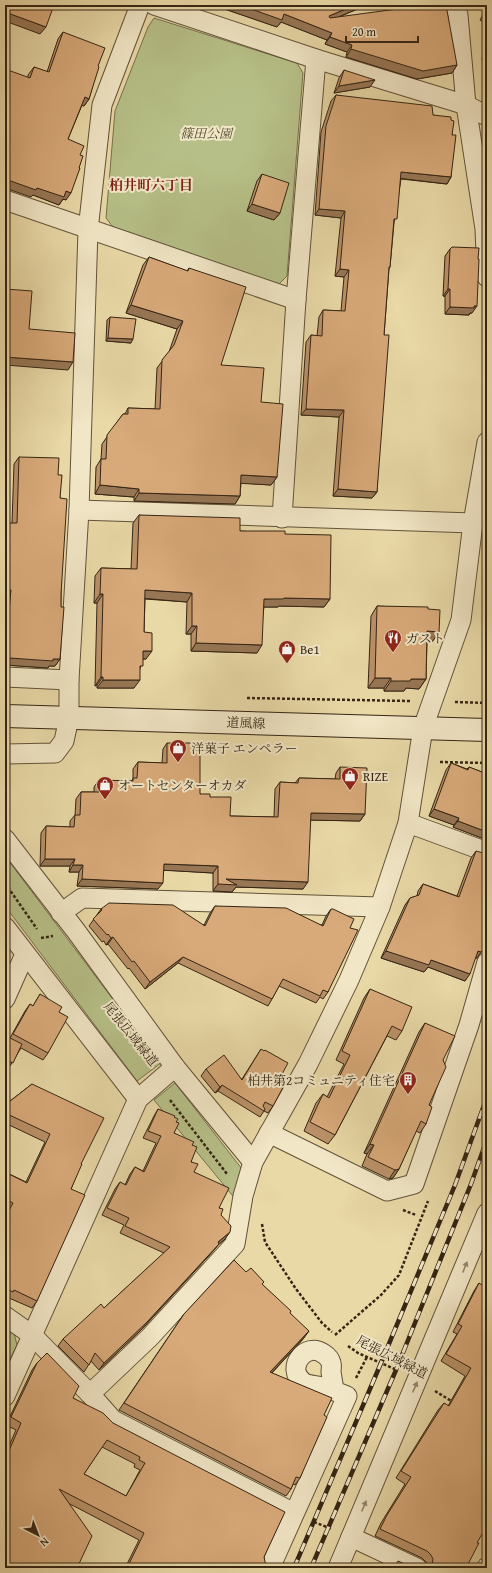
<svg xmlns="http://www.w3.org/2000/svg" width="492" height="1573" viewBox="0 0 492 1573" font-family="'Gentium Book Plus','Noto Serif JP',serif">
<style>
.green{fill:#b6bf87;stroke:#76724e}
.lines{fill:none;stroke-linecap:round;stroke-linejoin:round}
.street-casing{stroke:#625239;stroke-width:21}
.secondary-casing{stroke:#352514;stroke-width:24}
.path{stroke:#352514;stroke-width:2.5;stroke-dasharray:3 2;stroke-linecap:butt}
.street{stroke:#f1e6c6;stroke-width:19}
.secondary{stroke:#f1e6c6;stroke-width:22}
.rail-casing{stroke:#352514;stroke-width:4.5}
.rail{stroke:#f1e6c6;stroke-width:3;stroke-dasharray:9;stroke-linecap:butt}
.wall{fill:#ba9168;stroke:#352514;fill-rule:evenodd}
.shaded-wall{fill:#977655;stroke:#352514}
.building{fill:#d8a979;stroke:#352514;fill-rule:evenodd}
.oneway{fill:#93866d}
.labels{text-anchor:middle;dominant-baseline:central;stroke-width:4;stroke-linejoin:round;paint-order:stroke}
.park-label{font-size:13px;font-style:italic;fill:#554c31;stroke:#f1e6c6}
.poi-label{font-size:13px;fill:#352514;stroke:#f1e6c6;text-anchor:start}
.street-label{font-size:13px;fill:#352514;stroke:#f1e6c6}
.neighbourhood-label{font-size:14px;font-weight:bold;fill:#7a1f14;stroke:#f1e6c6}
</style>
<rect width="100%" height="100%" fill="#e9d9a7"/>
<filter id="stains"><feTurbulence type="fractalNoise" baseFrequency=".005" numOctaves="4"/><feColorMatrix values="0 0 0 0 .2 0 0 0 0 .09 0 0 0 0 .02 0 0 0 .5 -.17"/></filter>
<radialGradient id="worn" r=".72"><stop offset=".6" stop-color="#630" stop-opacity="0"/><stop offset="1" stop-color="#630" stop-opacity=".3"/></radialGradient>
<!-- green -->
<g class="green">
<path d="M154 18 297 63 303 73 287 276 279 284 113 227 106 218 115 111 148 27Z"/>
<path d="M5 856 161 1063 137 1081 5 906Z"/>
<path d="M175 1083 242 1169 237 1201 154 1100Z"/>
<path d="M5 1327 14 1333 17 1345 5 1370Z"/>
</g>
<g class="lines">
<defs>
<g id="street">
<path d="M154 5 316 59 466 105 487 116"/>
<path d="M455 5 458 15 466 105 485 229 487 277"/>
<path d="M5 200 296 300"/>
<path d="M79 510 473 523"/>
<path d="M282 518 296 300 316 59"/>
<path d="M5 677 69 680"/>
<path d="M5 754 55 753 64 741 69 718V680L79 510 88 230 102 105 140 5"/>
<path d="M408 823 487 852"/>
<path d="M5 839 76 931 175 1067 253 1162"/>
<path d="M61 913 82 898 380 907"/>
<path d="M5 927 138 1099"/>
<path d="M5 999 25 954"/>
<path d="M269 1133 387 1191 414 1184 469 1025 487 962"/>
<path d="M5 1316 32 1335 90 1394 113 1420 294 1513"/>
<path d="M90 1394 150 1337 235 1244 243 1196 253 1162 308 1064 349 980 380 907 408 823 423 728 461 620 473 523 487 442"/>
<path d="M5 1396 138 1099 175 1067"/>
<path d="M351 1537 417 1568"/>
<path d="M270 1568 347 1396C337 1392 328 1388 318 1386 313 1385 307 1385 303 1382 285 1369 305 1340 324 1354 327 1356 330 1359 331 1363 332 1366 331 1369 331 1372 332 1378 333 1384 334 1390"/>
<path d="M338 1568 487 1213"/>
<path d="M487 1568V1567"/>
</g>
<path id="secondary" d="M5 716 487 730"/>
</defs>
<!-- street casing -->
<use href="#street" class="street-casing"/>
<!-- secondary casing -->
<use href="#secondary" class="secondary-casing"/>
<!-- path -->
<g class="path">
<path d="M247 698 410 701"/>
<path d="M455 702 487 703"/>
<path d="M440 762 487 763"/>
<path d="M5 883 37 929"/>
<path d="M41 938 53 936"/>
<path d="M170 1100 227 1174"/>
<path d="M403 1210 416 1215"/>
<path d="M262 1224 265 1242 296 1289 322 1323 332 1332"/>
<path d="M335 1335 381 1295 399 1275 428 1201"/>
<path d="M348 1346 358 1353 397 1370"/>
<path d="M356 1378 367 1357"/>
<path d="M435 1391 453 1402"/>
<path d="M314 1522 332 1529"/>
</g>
<!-- street -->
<use href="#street" class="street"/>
<!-- secondary -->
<use href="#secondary" class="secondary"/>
<defs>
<g id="rail">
<path d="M294 1568 381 1363 455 1185 487 1097"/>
<path d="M311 1568 396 1370 471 1184 487 1139"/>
</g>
</defs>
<!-- rail casing -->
<use href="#rail" class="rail-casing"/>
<!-- rail -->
<use href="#rail" class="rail"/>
</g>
<!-- wall -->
<g class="wall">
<path d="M213 5H367L339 17 457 65 452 73 417 79 346 57 347 52 325 44 327 40 281 22 277 27Z"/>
<path d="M487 7V24L480 20Z"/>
<path d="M63 32 98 66 89 99 84 106 82 105 68 139 80 155 66 200 63 199 59 205 33 195 31 197 28 77V75L34 67 47 72 58 39Z"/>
<path d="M487 47V88L486 87 482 58Z"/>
<path d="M344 70 370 87 334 93 339 78Z"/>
<path d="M336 95 433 115 451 120 452 135 451 177 447 184 401 179 394 223 390 267 389 269 384 335 377 492 372 498 333 496 339 417 301 415 306 342 311 335 317 336 319 317 323 310 341 311 344 277 335 276 341 218 315 215 321 132 331 101Z"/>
<path d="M262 174 280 213 274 220 247 211 257 181Z"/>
<path d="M450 249 472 313H470L469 315 445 314V296H443L445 256Z"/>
<path d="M149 257 187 271 189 268 221 365 261 402 277 477 271 485 241 483 240 496 235 504 134 501V497L95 494 96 467 101 459 102 444 123 414H125L128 408 155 409 157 368 169 352 177 329 126 313 143 265Z"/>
<path d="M110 317 131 343 106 341 107 320Z"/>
<path d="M19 457 58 475 60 498 61 594 60 659 55 666H49L48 668 5 665V605L12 523 14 464Z"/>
<path d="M139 515 240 531 285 534 330 599 324 607 279 606 278 607H264L257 653 191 651V634H186L187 602 145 599 144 632 146 659H143L134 688H97V685L95 686 97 603H94L95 576 101 568 131 569 133 523Z"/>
<path d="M377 606 428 609 439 632 432 642H427L426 679 419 689 406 688 404 691H384V688H368L371 616Z"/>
<path d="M167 743 200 794 210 797 230 816 274 817 275 789 280 782 295 783 299 778 335 779 336 773 340 767 365 814 360 821 310 820 303 889 236 887 232 892 213 891V873L164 870 158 889 77 886 79 872H69L70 866H40L41 833 46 826 70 827V821L75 815 76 799 81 792H94V787L99 780 131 781 133 779V769L138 762 162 763 163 749Z"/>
<path d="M451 763 467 769 469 767 487 774V840L453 827 454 825 429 816 446 770Z"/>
<path d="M476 851 477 958H475L465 981 428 967 424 972 381 958 405 905 410 898 417 896 418 891 423 884 457 896 471 858Z"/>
<path d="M215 906 322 925 326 916 331 909 350 928 328 992 323 999 320 997 316 1003 279 986 272 999 268 1006 178 963 145 989 129 968 128 969 108 944 106 945 104 941 102 942 89 926 101 909 204 925 210 913Z"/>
<path d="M370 989 402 1031 396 1040 387 1036 335 1135 328 1144 304 1131 316 1103 323 1094 327 1097 344 1064 336 1060 364 998Z"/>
<path d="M40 994 59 1012 48 1053 43 1060 21 1048 10 1066 5 1064V1038H10L25 1011 30 1004 33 1006Z"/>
<path d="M425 1023 443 1060 429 1105 426 1124 420 1133 416 1131 399 1169 393 1178 389 1179 362 1166 367 1154 364 1153 419 1032Z"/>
<path d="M261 1049 281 1076 273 1106 268 1113 264 1111 260 1117 218 1091 215 1093 201 1076 206 1069 242 1079Z"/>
<path d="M32 1084 81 1164 71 1189 37 1301 32 1308 9 1298 8 1300 5 1298V1215L7 1211 5 1210V1172L26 1182 45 1142 5 1123V1105Z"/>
<path d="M158 1109 174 1117 176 1122 174 1133 192 1145 191 1162 194 1172 219 1208 225 1239 218 1245 214 1250 142 1329 99 1370 91 1361 84 1372 58 1346 63 1339 104 1308 164 1253 120 1233 124 1225 102 1215 115 1189 120 1182 125 1185 130 1174 135 1167 143 1171 156 1143 143 1138 154 1116Z"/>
<path d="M246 1272 263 1285 290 1313 304 1338 272 1373 324 1415 300 1478 295 1485 293 1484 291 1489 286 1496 119 1410 184 1314Z"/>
<path d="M479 1283 477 1543 466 1568H428V1567L426 1562 422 1558 375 1536 381 1523 405 1484 396 1478 438 1410 444 1403 448 1406 465 1376 441 1361 457 1334 453 1332 474 1291Z"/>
<path d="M37 1363 73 1398 113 1423 264 1557 265 1568H125L139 1540 70 1504 5 1568V1455L16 1430 6 1425 32 1370ZM102 1447 135 1464 134 1467 140 1470 126 1496 84 1474Z"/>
</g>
<!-- shaded-wall -->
<g class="shaded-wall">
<path d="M213 5H240L284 14 332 33 327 40 281 22 277 27Z"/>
<path d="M355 5H367L324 23 329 16Z"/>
<path d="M5 12 46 27 40 34 5 21Z"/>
<path d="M330 37 352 45 347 52 325 44Z"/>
<path d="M351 49 457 65 452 73 417 79 346 57Z"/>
<path d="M375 80 370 87 334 93 339 86Z"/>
<path d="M85 97 89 99 84 106 80 105Z"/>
<path d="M401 172 451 177 447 184 397 178Z"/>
<path d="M5 179 37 188 66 191 71 193 66 200 63 199 59 205 33 195 31 197 5 188Z"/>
<path d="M252 204 280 213 274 220 247 211Z"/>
<path d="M319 209 345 211 341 218 315 215Z"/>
<path d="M340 269 349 270 344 277 335 276Z"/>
<path d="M448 289H450L445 296H443Z"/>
<path d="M131 305 183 321 177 329 126 313Z"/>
<path d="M477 306 472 313H470L469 315 445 314 450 307Z"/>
<path d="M108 338 133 339 131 343 106 341Z"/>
<path d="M5 357 73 362 68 370 5 365Z"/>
<path d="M306 409 344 410 339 417 301 415Z"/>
<path d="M241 475 277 477 271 485 235 483Z"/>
<path d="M100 485 139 489 134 497 95 494Z"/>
<path d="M338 489 377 492 372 498 333 496Z"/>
<path d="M139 493 240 496 235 504 134 501Z"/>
<path d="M5 589 11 590 6 597H5Z"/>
<path d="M145 590 192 593 187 602 139 598Z"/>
<path d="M100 594H103L97 603H94Z"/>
<path d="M284 598 330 599 324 607 279 606 278 607H258L264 599Z"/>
<path d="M192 626H197L191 634H186Z"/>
<path d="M427 631 439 632 432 642 421 641Z"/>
<path d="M196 643 262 645 257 653 191 651Z"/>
<path d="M6 644H9L5 650V646Z"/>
<path d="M143 651H152L146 659H137Z"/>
<path d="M9 658 53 659H60L55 666H49L48 668 5 665V663Z"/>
<path d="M101 677H103L97 685 95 686Z"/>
<path d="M375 678H391L384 688H368Z"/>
<path d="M411 679H426L419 689 406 688 404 691H384L391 681Z"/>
<path d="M103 680H140L134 688H97Z"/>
<path d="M434 809 459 818 454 825 429 816Z"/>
<path d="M311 813 365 814 360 821 306 820Z"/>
<path d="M458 821 487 832V840L453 827Z"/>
<path d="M45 859H75L70 866H40Z"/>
<path d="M164 864 218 866 213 873 159 870Z"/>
<path d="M73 865H83L79 872H69Z"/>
<path d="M82 879 163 883 158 889 77 886Z"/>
<path d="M226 879 308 882 303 889 236 887 232 892 213 891 218 884Z"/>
<path d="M113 937 108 944 106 945 111 938Z"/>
<path d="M386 951 431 960 470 974 465 981 428 967 424 972 381 958Z"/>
<path d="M478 951 481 952 477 958 473 957Z"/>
<path d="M183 957 178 963 145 989 150 982Z"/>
<path d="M222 1085 218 1091 215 1093 220 1087Z"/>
<path d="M370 1144 374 1145 367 1154 364 1153Z"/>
<path d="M399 1169 393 1178 389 1179 395 1170Z"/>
<path d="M230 1232 225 1239 218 1245 214 1250 142 1329 99 1370 104 1363 218 1242Z"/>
<path d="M309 1331 304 1338 266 1379 270 1372Z"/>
</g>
<!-- building -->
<g class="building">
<path d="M5 5H54L46 27 5 12Z"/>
<path d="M240 5H355L329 16 330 18 427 5H446L457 65 423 71 351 49 352 45 330 37 332 33 284 14 282 20Z"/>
<path d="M487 9V15L485 14Z"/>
<path d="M63 32 105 48 98 66 99 67 89 99 85 97 68 139 84 146 80 155 83 156 79 168H80L71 193 66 191 64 197 37 188 36 190 5 179V69L30 78 34 67 49 72Z"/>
<path d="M344 70 375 80 339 86Z"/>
<path d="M336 95 432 106 433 115 451 117V120L454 121 452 135H456L451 177 401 172 397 219H394L390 267H389L384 335H389L377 492 338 489 344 410 306 409 311 335 322 336 323 310 345 311 349 270 340 269 345 211 319 209 326 126Z"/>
<path d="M262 174 289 183 280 213 252 204Z"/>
<path d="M452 247 479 248 478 259H479L477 306H474V308L450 307V289H448L450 249Z"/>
<path d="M149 257 188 271 189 268 246 287 221 365 264 368 261 402 283 404 277 477 241 475 240 496 139 493V489L100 485 101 459H106L107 435 123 414H128V408L160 409 162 360 174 345 183 321 131 305Z"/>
<path d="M5 289 32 291 29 329 75 333 73 362 5 357Z"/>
<path d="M110 317 136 319 133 339 108 338Z"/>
<path d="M19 457 59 458 58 475H62L60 498 67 499 61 594V607H64L60 659H53V661L9 658V644H6L7 633 11 590 5 589V523H17Z"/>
<path d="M139 515 240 518V531H285V534L331 535 330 599 284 598 283 599H264L262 645 196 643 197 626H192V593L145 590 144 632 152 633V651H143V666H140V680H103V677H101L103 594H100L101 568 137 569Z"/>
<path d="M377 606 428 607V609L440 610 439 632 427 631 426 679H411L410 681H391V678H375Z"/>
<path d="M167 743H200V794H210V797H231L230 816 278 817 280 782 298 783 299 778 340 779V767L367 768 365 814 311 813 308 882 226 879 237 885 218 884V866L164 864 163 883 82 879 83 865H73L75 859H45L46 826 74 827 75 815H80L81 792H99V780L133 781V778H137L138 762 167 763Z"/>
<path d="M451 763 468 770 469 767 487 774V832L458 821 459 818 434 809Z"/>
<path d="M476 851 487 854V933L483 950 481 952 478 951 470 974 431 960 429 965 386 951 410 898 419 895 423 884 459 897Z"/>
<path d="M109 903 173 905 205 926 215 906 286 908 323 926 331 909H333L354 919 350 928 358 930 328 992 323 990 320 996 283 979 272 999 183 957 150 982 134 961 132 962 113 937 111 938 108 934 107 935 93 919 102 910 101 909Z"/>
<path d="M370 989 412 1007 402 1031 392 1026 335 1135 310 1122 323 1094 329 1098 350 1055 342 1051Z"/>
<path d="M40 994 62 1007 59 1012 68 1017 48 1053 13 1034 30 1004 33 1006Z"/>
<path d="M425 1023 455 1036 443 1060 446 1067 429 1105 432 1107 426 1124 421 1121 399 1169 395 1170 368 1157 374 1145 370 1144Z"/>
<path d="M6 1036 22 1044 13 1063 5 1059V1039Z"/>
<path d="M261 1049 264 1051 265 1050 288 1063 281 1076 287 1080 273 1106 265 1102 263 1106 265 1109 264 1111 222 1085 220 1087 206 1069 224 1055 242 1080Z"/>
<path d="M32 1084 104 1118 81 1164H82L71 1189 85 1195 37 1301 14 1290 13 1292 5 1288V1218L13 1203 5 1199V1172L27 1183 50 1134 5 1113V1105Z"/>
<path d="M158 1109 175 1116 174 1117 178 1119 176 1122 179 1123 174 1133 194 1142 192 1145 197 1147 191 1162 198 1164 194 1172 229 1188 219 1208 223 1209 221 1215 231 1226 230 1232 218 1242 219 1244 147 1322 104 1363 95 1353 89 1365 63 1339 101 1304 104 1308 170 1247 125 1226 129 1218 107 1208 120 1182 126 1185 135 1167 144 1172 161 1136 148 1131Z"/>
<path d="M234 1260 246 1272 251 1268 264 1282 262 1284 291 1311 290 1313 309 1331 270 1372 332 1398 324 1415 327 1417 300 1478 296 1477 291 1489 124 1403 184 1314Z"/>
<path d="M479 1283 487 1288V1525L477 1543H479L466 1568H430L432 1565 433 1559 431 1555 427 1551 380 1529 387 1515 411 1477 401 1471 444 1403 449 1406 471 1368 446 1354 462 1326 458 1324Z"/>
<path d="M47 1353 79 1386 73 1398 103 1413 113 1423 285 1512 264 1557 266 1566 265 1568H127L144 1533 59 1489 92 1536 77 1568H5V1460L21 1423 11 1417 37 1363ZM107 1440 140 1457 139 1460 145 1463 126 1496 84 1474Z"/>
<path d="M398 1561 414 1568H394Z"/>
</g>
<!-- one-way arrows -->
<defs><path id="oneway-solid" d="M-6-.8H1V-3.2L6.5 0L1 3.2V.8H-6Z"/></defs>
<g class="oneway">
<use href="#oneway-solid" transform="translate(465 1267) rotate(-68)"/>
<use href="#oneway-solid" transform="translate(415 1387) rotate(-67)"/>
<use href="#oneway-solid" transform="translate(364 1506) rotate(-67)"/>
</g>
<!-- icons -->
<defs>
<symbol id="restaurant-pin" viewBox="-11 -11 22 30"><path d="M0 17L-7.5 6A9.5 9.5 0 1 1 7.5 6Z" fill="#8f2418" stroke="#f1e6c6"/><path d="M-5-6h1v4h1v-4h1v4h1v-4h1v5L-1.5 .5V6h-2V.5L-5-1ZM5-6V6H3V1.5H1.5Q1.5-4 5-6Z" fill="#fff"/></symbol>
<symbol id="shop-pin" viewBox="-11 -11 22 30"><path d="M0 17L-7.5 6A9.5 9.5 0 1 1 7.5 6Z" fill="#8f2418" stroke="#f1e6c6"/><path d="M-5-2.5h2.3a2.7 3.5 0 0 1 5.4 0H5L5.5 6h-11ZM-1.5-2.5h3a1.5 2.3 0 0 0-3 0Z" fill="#fff"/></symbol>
<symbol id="building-pin" viewBox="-11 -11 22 30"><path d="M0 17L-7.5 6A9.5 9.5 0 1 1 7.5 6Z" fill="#8f2418" stroke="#f1e6c6"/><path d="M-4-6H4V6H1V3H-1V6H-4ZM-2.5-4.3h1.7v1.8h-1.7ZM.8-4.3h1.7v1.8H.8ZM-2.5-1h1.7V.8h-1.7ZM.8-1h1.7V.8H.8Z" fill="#fff"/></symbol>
</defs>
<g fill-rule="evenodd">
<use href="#restaurant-pin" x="383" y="628" width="20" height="27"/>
<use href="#shop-pin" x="277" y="639" width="20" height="27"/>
<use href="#shop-pin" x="168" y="738" width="20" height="27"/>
<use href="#shop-pin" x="340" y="766" width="20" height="27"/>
<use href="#shop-pin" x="95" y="775" width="20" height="27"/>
<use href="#building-pin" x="398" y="1070" width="20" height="27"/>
</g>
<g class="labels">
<!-- park labels -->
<g class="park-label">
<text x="206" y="133">篠田公園</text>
</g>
<!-- poi labels -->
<g class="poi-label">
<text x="406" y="638">ガスト</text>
<text x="300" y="649">Be1</text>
<text x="191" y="748">洋菓子 エンペラー</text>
<text x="363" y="776">RIZE</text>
<text x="118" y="785">オートセンターオカダ</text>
<text x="395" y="1080" text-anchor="end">柏井第2コミュニティ住宅</text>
</g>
<!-- street labels -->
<g class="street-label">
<text transform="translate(246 723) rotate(2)">道風線</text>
<text transform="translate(131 1034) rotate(51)">尾張広域緑道</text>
<text transform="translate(392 1357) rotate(27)">尾張広域緑道</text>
</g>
<!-- neighbourhood labels -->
<g class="neighbourhood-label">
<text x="151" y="185">柏井町六丁目</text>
</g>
</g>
<!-- margin -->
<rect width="492" height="1573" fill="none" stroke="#e9d9a7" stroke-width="20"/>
<rect x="6" y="6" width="480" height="1561" fill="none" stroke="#352514" stroke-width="2"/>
<rect x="10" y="10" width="472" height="1553" fill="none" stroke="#352514"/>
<!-- north arrow -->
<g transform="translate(38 1535) rotate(138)" stroke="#f1e6c6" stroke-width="3" paint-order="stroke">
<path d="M0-3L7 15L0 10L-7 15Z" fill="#352514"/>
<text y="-6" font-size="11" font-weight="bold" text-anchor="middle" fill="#352514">N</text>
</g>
<!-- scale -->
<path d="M346 36v6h72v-6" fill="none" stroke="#352514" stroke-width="2"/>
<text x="352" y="36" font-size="12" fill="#352514" stroke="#f1e6c6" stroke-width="3" paint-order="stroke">20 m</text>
<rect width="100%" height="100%" filter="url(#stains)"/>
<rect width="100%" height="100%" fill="url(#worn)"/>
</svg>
